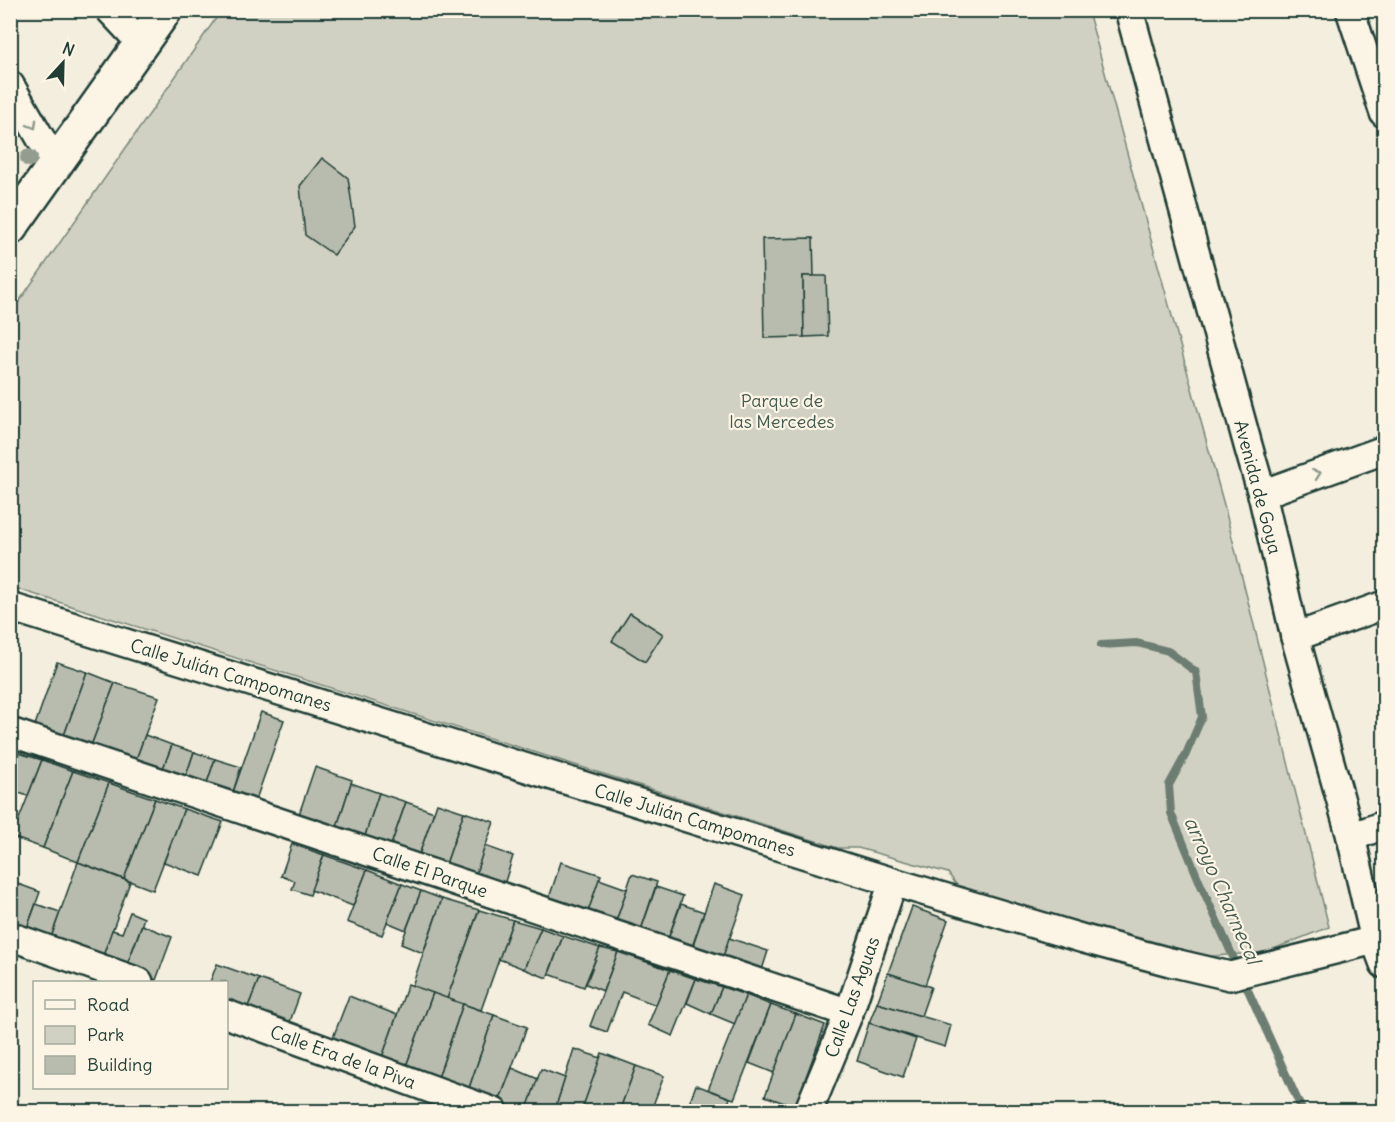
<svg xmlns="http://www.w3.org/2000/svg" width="1395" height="1122" viewBox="0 0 1395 1122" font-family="Delius,sans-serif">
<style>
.green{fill:#d0d1c2;stroke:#78877b;stroke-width:1.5}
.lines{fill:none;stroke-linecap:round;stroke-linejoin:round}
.stream{stroke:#6c7d72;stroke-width:8}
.building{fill:#b8bcae;stroke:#1f3d34;stroke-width:1.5}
.minor-casing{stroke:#1f3d34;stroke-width:32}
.tertiary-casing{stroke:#1f3d34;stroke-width:38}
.minor{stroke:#fcf5e5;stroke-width:27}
.tertiary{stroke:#fcf5e5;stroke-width:33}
.tree{fill:#929d90}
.oneway{stroke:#8e998c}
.labels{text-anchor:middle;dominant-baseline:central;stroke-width:4.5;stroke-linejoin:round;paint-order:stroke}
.park-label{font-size:18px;fill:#425b50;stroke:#fcf5e5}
.street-label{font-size:18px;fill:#1f3d34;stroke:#fcf5e5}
.water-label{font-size:20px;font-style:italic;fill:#465d53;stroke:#fcf5e5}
</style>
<rect width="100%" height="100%" fill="#f3eede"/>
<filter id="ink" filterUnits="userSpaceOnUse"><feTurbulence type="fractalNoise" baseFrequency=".0167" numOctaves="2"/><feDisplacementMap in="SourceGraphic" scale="12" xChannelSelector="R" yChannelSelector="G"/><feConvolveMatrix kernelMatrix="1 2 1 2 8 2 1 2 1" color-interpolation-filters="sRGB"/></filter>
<g filter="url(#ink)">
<!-- green -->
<path class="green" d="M221 11H1088L1224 505 1329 927 1266 952 1202 957 958 887 948 873 858 848H838L11 587V313Z"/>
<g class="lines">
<!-- stream -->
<g class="stream">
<path d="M1101 645 1137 643 1168 651 1196 672 1202 717 1186 754 1169 785 1171 813 1200 883 1238 968"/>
<path d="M1243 979 1303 1112"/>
</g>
</g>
<!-- building -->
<g class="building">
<path d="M322 158 348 178 355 226 334 255 305 235 300 186Z"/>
<path d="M813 238 814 276H803L804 337 764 338 762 239Z"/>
<path d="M803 276H826L828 336 804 337Z"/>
<path d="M630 613 663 634 645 662 612 641Z"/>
<path d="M57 662 87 672 62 741 33 731Z"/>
<path d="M87 672 115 683 89 751 62 741Z"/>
<path d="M115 683 159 697 134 765 89 751Z"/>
<path d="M261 712 284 720 254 805 231 798Z"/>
<path d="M145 735 172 745 161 774 134 765Z"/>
<path d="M172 745 194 752 184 782 161 774Z"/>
<path d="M12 751 42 760 28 796 10 790V755Z"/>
<path d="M194 752 215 759 205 789 184 782Z"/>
<path d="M215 759 241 767 231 798 205 789Z"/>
<path d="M42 760 73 771 43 848 12 837Z"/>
<path d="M315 767 352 780 335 833 297 820Z"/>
<path d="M73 771 109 783 78 862 43 848Z"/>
<path d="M109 783 155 799 124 879 78 862Z"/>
<path d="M351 783 379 793 363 842 335 833Z"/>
<path d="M379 793 406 802 389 851 363 842Z"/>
<path d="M155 799 184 809 153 890 124 879Z"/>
<path d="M406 802 434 812 417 861 389 851Z"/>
<path d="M437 803 464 812 444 870 417 861Z"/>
<path d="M184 809 223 822 202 876 164 862Z"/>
<path d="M464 812 494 822 474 879 444 870Z"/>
<path d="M292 844 324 855 310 895 292 889 295 881 281 876Z"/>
<path d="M485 846 513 856 503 888 474 879Z"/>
<path d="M324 855 367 870 353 906 311 890Z"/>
<path d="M78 862 130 882 102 959 50 940Z"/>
<path d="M561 862 601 875 587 915 548 901Z"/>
<path d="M367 870 402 884 382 935 347 922Z"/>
<path d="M632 874 657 882 640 933 615 924Z"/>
<path d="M599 879 627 889 615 924 587 915Z"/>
<path d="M10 881 40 892 26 931 10 925Z"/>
<path d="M402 884 421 891 406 930 387 922Z"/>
<path d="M714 884 745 895 722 960 691 950Z"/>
<path d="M656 887 683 896 667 942 640 933Z"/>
<path d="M421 891 442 899 423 953 401 944Z"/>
<path d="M442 899 479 910 447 999 412 986Z"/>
<path d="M36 904 60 912 50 940 26 931Z"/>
<path d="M681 904 704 912 691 950 667 942Z"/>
<path d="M912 907 948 920 925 985 888 973Z"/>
<path d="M479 910 513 920 481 1010 447 999Z"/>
<path d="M130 912 144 918 126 968 102 959 112 930 122 933Z"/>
<path d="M513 920 541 928 524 969 499 959Z"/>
<path d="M142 925 172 937 156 980 126 968Z"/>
<path d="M541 928 563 936 547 978 524 969Z"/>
<path d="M563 936 600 948 584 987 549 974Z"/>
<path d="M729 938 768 951 761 973 722 960Z"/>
<path d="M600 948 618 952 603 991 586 984Z"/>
<path d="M618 952 670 970 656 1005 622 992 607 1032 590 1026Z"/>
<path d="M217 964 259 979 246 1012 226 1004V982H210Z"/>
<path d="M670 970 696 979 673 1036 648 1025Z"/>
<path d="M888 973 931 987 921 1016 877 1003Z"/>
<path d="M259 979 300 994 288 1027 246 1012Z"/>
<path d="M696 979 722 987 711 1014 687 1003Z"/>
<path d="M408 984 433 993 405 1069 381 1060Z"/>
<path d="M722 987 746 995 735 1024 711 1014Z"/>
<path d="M433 993 463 1004 437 1081 405 1069Z"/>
<path d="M746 995 771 1005 734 1099 708 1090Z"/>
<path d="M349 996 397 1015 381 1060 332 1040Z"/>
<path d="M877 1003 951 1025 945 1047 869 1023Z"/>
<path d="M463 1004 494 1015 468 1091 437 1081Z"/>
<path d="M771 1005 796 1014 774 1073 749 1063Z"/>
<path d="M796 1014 825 1025 795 1107 765 1096Z"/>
<path d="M494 1015 527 1027 499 1102 468 1091Z"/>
<path d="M869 1023 916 1039 903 1077 857 1061Z"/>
<path d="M574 1049 601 1058 581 1112H554Z"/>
<path d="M602 1053 636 1066 619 1112H581Z"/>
<path d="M636 1066 664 1076 652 1108 651 1112H619Z"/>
<path d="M512 1068 538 1079 526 1112 499 1102Z"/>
<path d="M541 1069 565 1078 554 1112H526Z"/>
<path d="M696 1085 730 1098 725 1112H686Z"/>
</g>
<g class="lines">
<defs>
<g id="minor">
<path d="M110 10 141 43"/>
<path d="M1129 10 1249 449 1262 494 1295 637 1351 837 1375 940 1384 964"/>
<path d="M1350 10 1384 113"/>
<path d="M10 85 56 165"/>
<path d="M1262 494 1384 450"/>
<path d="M10 607 893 882 1084 939 1170 962 1230 976 1375 940 1384 937"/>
<path d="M1295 637 1384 605"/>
<path d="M10 732 849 1013"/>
<path d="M1351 837 1384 825"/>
<path d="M10 936 139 982"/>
<path d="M226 1014 494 1112"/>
<path d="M808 1112 849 1013 893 882"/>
</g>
<path id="tertiary" d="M10 228 165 10"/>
</defs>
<!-- minor casing -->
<use href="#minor" class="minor-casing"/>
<!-- tertiary casing -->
<use href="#tertiary" class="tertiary-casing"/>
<!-- minor -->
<use href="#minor" class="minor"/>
<!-- tertiary -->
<use href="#tertiary" class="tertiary"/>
</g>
<!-- trees -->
<circle class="tree" cx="29" cy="158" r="9"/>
<!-- one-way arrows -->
<defs><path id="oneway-chevron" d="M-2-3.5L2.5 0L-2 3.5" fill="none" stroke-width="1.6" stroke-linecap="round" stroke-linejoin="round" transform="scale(1.5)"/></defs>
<g class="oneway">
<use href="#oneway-chevron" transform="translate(33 125) rotate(60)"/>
<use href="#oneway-chevron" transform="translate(1317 474) rotate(-20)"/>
</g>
</g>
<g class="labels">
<!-- park labels -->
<g class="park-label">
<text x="782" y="400">Parque de<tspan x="782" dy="21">las Mercedes</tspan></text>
</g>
<!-- street labels -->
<g class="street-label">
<text transform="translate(1258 487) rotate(75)">Avenida de Goya</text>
<text transform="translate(231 675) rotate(17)">Calle Julián Campomanes</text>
<text transform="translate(695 820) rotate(17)">Calle Julián Campomanes</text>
<text transform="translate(430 872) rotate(19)">Calle El Parque</text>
<text transform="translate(852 997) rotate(-70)">Calle Las Aguas</text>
<text transform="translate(343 1057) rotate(20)">Calle Era de la Piva</text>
</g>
<!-- water labels -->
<g class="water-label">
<text transform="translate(1223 890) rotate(66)">arroyo Charnecal</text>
</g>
</g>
<!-- margin -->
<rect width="1395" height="1122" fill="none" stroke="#fcf5e5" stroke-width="36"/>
<rect x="18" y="18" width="1359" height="1086" fill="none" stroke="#1f3d34" stroke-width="2" filter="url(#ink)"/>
<!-- legend -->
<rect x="33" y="981" width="195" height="108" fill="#fcf5e5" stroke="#a4ab9e" stroke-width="1.5"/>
<rect x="45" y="1000" width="30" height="9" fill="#fcf5e5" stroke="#a4ab9e" stroke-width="1.5"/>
<text x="87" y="1011" font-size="18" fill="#1f3d34">Road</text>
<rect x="45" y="1026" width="30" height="18" fill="#d0d1c2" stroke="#a4ab9e" stroke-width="1.5"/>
<text x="87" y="1041" font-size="18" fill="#1f3d34">Park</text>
<rect x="45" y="1056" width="30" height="18" fill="#b8bcae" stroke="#a4ab9e" stroke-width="1.5"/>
<text x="87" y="1071" font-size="18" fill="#1f3d34">Building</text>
<!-- north arrow -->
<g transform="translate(63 63) rotate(22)" stroke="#fcf5e5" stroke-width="4.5" paint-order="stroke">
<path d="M0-4.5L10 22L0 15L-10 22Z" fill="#1f3d34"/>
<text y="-9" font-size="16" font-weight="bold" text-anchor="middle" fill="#1f3d34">N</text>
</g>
</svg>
